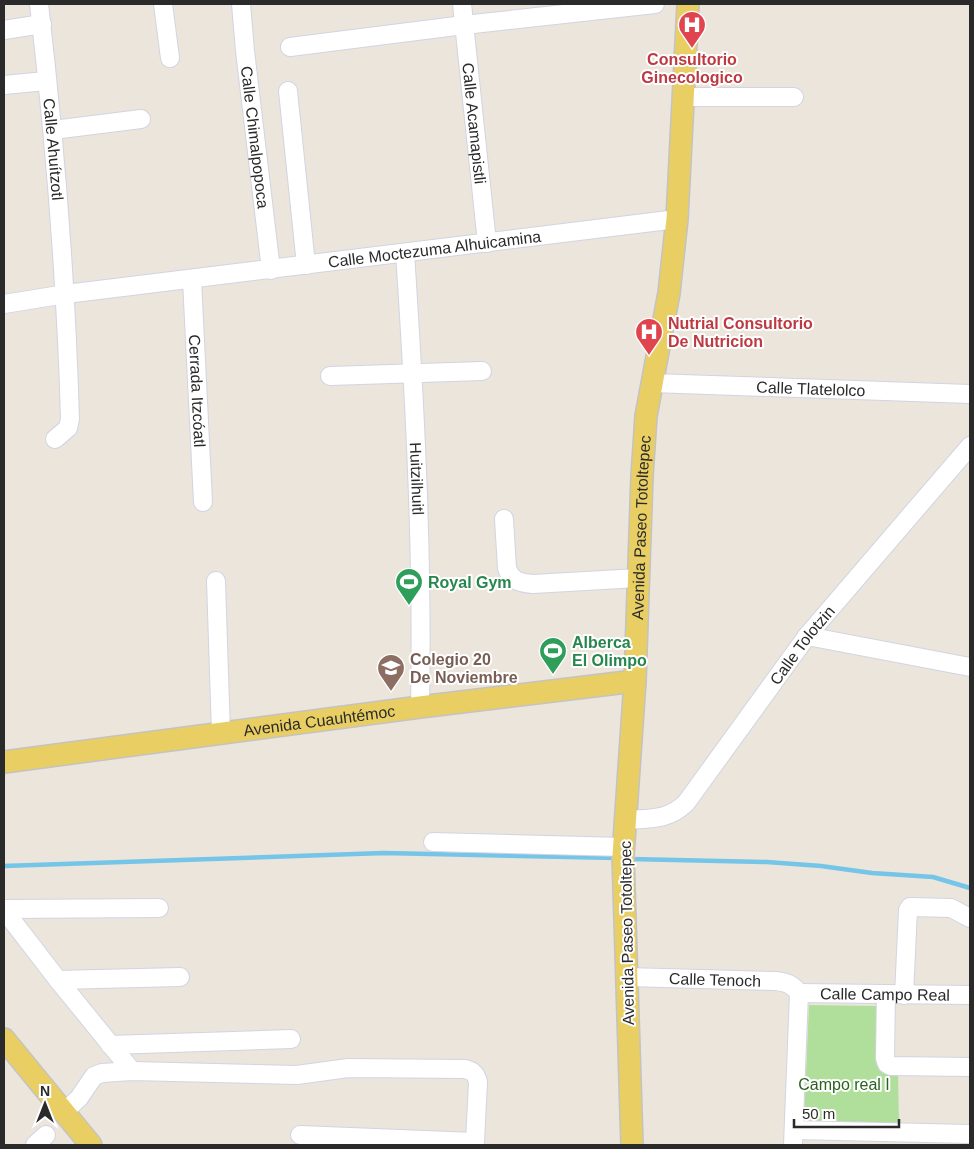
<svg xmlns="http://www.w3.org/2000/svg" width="974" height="1149" viewBox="0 0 974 1149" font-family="Helvetica,sans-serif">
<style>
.green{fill:#b0df9b}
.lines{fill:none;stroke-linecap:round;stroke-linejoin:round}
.stream{stroke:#74c5e8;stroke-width:4.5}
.minor-casing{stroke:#d2d4e2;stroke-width:20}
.major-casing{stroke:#c3c3c3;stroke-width:24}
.minor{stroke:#fff;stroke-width:18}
.major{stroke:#e9cf63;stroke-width:21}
.labels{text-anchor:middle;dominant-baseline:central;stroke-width:4;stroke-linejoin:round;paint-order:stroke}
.health-label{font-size:16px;font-weight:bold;fill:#be3a42;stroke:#fff}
.street-label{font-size:16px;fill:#2a2a2a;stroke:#fff}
.leisure-label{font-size:16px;font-weight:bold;fill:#27864d;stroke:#fff;text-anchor:start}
.education-label{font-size:16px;font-weight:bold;fill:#785e54;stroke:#fff;text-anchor:start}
.park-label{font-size:16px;fill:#29631d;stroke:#fff}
</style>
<rect width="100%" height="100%" fill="#ebe5dc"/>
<!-- green -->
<path class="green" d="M809 1005 877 1006 876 1064 884 1072 898 1074 899 1124 804 1122Z"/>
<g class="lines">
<!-- stream -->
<g class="stream">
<path d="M630 859 767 862 821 866 872 873 933 877 970 888"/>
<path d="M4 866 384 853 617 858"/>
</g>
<defs>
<g id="minor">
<path id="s1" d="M39 4C55 142 66 280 70 419L68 428 55 439"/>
<path d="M163 4 170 58"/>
<path id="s2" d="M241 4 245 51 271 270"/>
<path id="s3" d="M462 4 487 243"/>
<path d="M4 30 42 24"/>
<path d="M290 47 464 25 655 4"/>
<path d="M4 85 46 81"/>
<path d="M288 91 306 265"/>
<path d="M683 97H794"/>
<path d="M53 130 141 119"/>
<path id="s4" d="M405 253C415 404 423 555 420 707"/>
<path id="s5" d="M192 280 203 502"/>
<path id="s6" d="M4 304 66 294 677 219"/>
<path d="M330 376 482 371"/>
<path id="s7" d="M652 383 970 394"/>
<path d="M504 519 507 568C511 581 520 583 533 584L638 578"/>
<path d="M216 581 221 733"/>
<path d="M807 636 970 667"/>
<path id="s8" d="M626 820C650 818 667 821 686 803L807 636 970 446"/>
<path d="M433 842 624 847"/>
<path d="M4 909 159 908"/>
<path d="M4 910 58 980 132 1071"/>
<path id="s9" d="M627 977 775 981C786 982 792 984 799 993"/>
<path d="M58 980 180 977"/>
<path id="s10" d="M799 993 970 995"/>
<path d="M886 995 885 1058 887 1064 891 1066 970 1067"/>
<path d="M904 995 908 910 910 907 951 908 970 918"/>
<path d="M110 1045 291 1039"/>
<path d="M64 1112 79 1098 94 1076 102 1073 132 1071 297 1075 348 1068 465 1069C473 1071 476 1074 478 1082L475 1142"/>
<path d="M794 1130 970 1134"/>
<path d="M300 1135 475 1142V1145"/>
<path d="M35 1145 46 1135"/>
<path d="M793 1145 799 993"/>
</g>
<g id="major">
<path id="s11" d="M4 762 420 707 635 681"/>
<path d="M4 1039 91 1145"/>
<path id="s12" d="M632 1145 623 856 635 681 642 476 646 416 669 293 677 219 688 4"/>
</g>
</defs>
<!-- minor casing -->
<use href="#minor" class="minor-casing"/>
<!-- major casing -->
<use href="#major" class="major-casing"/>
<!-- minor -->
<use href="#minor" class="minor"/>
<!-- major -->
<use href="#major" class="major"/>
</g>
<!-- icons -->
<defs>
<symbol id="hospital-pin" viewBox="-11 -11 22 30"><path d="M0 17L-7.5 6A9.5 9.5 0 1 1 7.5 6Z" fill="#e0444e" stroke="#fff"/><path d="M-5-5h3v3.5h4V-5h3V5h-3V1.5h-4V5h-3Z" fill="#fff"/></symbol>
<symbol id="stadium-pin" viewBox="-11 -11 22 30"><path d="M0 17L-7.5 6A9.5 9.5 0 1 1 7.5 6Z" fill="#2e9e5b" stroke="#fff"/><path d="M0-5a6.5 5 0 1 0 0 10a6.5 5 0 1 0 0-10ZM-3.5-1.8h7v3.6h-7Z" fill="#fff"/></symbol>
<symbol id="school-pin" viewBox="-11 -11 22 30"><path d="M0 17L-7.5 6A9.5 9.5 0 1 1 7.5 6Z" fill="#8d6e63" stroke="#fff"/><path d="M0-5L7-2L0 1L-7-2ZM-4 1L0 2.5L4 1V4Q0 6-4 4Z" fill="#fff"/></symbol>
</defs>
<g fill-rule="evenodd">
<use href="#hospital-pin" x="676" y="9" width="32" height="43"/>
<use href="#hospital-pin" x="633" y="316" width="32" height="43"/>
<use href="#stadium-pin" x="393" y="566" width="32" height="43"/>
<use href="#stadium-pin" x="537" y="635" width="32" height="43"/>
<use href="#school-pin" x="375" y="652" width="32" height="43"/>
</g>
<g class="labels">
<!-- health labels -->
<g class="health-label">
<text x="692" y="59">Consultorio<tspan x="692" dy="18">Ginecologico</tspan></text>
<text x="668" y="323" text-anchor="start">Nutrial Consultorio<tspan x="668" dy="18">De Nutricion</tspan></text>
</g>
<!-- street labels -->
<g class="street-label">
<text stroke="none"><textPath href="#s3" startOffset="120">Calle Acamapistli</textPath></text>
<text stroke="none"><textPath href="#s2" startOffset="134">Calle Chimalpopoca</textPath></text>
<text stroke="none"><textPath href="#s1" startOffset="146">Calle Ahuítzotl</textPath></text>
<text stroke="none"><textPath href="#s6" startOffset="434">Calle Moctezuma Alhuicamina</textPath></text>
<text stroke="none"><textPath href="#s7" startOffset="159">Calle Tlatelolco</textPath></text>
<text stroke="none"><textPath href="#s5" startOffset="111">Cerrada Itzcóatl</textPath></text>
<text stroke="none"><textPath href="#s4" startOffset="226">Huitzilhuitl</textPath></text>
<text stroke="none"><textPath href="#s12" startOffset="618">Avenida Paseo Totoltepec</textPath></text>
<text stroke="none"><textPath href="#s8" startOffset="260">Calle Tolotzin</textPath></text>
<text stroke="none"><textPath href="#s11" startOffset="318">Avenida Cuauhtémoc</textPath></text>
<text transform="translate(627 933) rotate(-91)">Avenida Paseo Totoltepec</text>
<text stroke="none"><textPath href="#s9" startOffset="88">Calle Tenoch</textPath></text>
<text stroke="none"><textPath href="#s10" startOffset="86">Calle Campo Real</textPath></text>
</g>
<!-- leisure labels -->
<g class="leisure-label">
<text x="428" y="582">Royal Gym</text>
<text x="572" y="642">Alberca<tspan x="572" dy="18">El Olimpo</tspan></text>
</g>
<!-- education labels -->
<g class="education-label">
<text x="410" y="659">Colegio 20<tspan x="410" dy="18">De Noviembre</tspan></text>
</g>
<!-- park labels -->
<g class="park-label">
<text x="844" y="1084">Campo real I</text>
</g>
</g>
<!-- border -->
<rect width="974" height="1149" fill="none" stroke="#2a2a2a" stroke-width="10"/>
<!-- north arrow -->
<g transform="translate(45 1104)" stroke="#ffffff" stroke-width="4" paint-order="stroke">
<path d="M0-4L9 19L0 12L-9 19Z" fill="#2a2a2a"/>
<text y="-8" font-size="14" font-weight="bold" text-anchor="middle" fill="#2a2a2a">N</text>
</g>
<!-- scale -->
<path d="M794 1119v8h105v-8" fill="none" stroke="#2a2a2a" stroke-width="2.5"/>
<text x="802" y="1119" font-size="15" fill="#2a2a2a" stroke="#ffffff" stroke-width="4" paint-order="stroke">50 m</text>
</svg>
